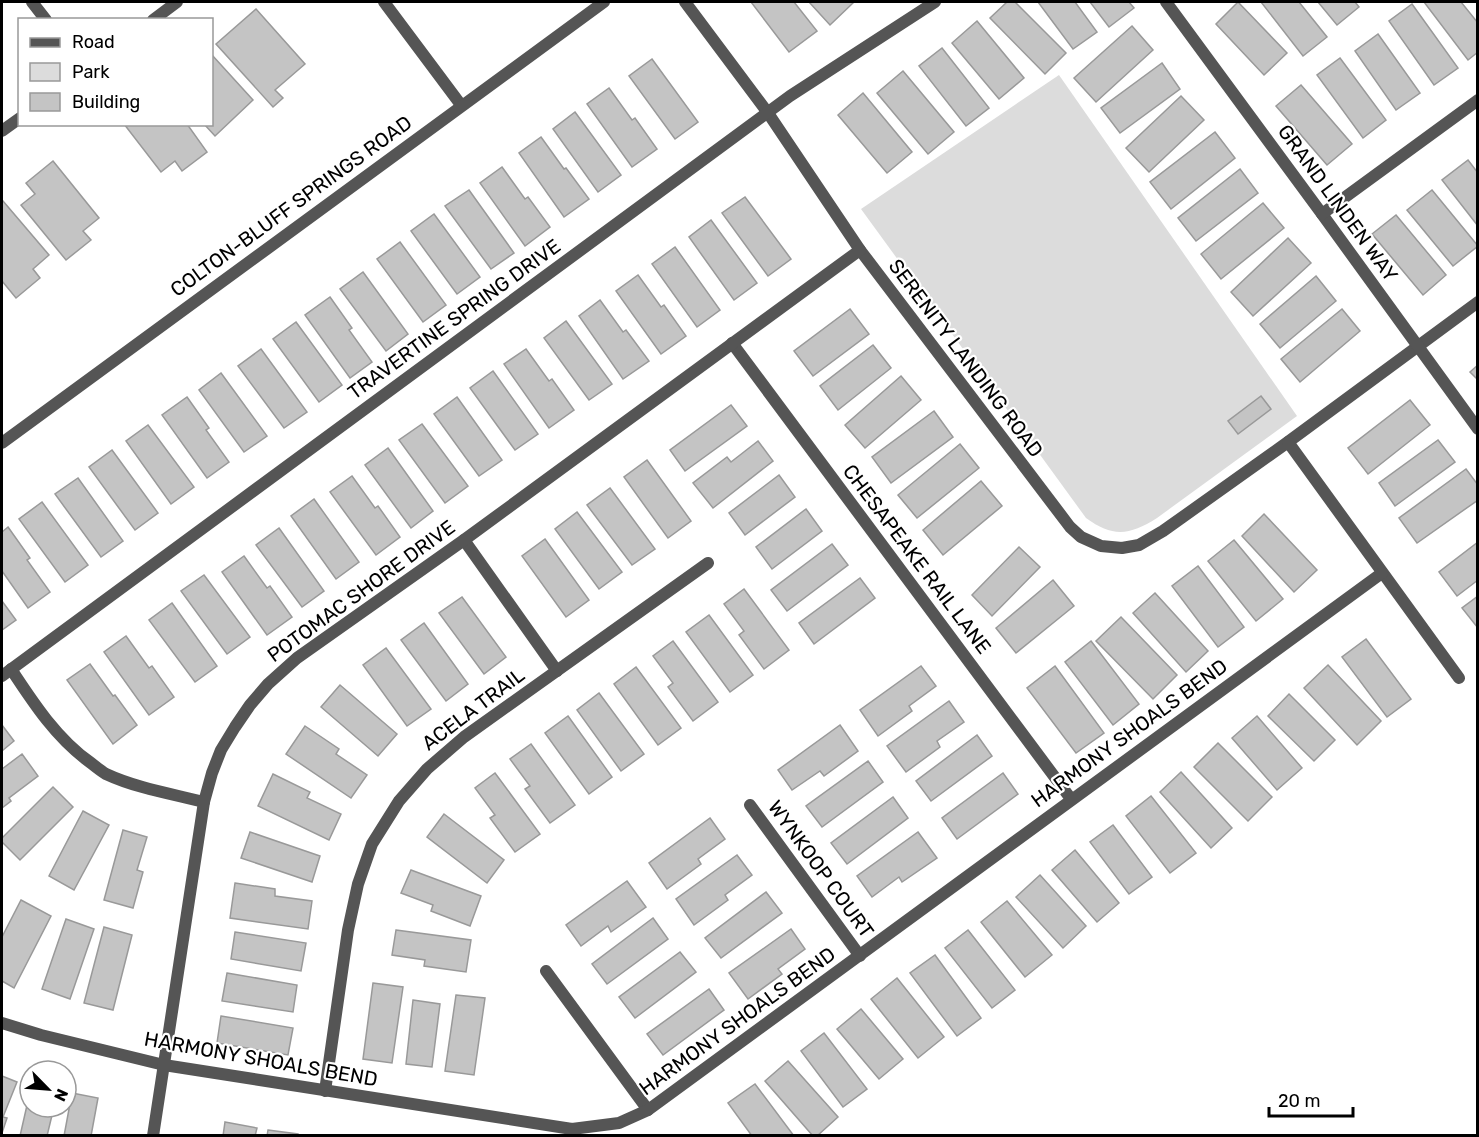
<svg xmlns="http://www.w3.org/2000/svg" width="1479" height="1137" viewBox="0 0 1479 1137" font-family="Rubik,sans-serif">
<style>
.green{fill:#dcdcdc}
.building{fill:#c4c4c4;stroke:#999;stroke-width:1.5}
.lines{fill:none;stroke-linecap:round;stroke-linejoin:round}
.minor{stroke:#555;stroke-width:12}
.tertiary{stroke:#555;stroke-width:12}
.labels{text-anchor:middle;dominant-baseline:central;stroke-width:4.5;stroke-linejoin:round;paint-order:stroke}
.street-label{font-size:20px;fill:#000;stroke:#fff}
</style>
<rect width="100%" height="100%" fill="#fff"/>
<!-- green -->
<path class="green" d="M1059 75 1297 416 1157 518C1130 535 1113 538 1086 518L861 209Z"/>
<!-- building -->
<g class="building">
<path d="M751 2H794L817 31 789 52Z"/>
<path d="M809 2H854L830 25Z"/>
<path d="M1007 2H1015L1066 53 1045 74 990 18Z"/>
<path d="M1038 2H1075L1097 32 1073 49Z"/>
<path d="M1090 2H1129L1134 8 1109 27Z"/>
<path d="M1238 2 1287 53 1264 75 1216 24Z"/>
<path d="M1261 2H1299L1327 37 1303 56Z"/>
<path d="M1318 2H1355L1359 7 1337 25Z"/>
<path d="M1424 2H1461L1478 23V52L1468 60Z"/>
<path d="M1412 4 1458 68 1434 85 1389 21Z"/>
<path d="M256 9 305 64 275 90 283 98 273 107 216 44Z"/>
<path d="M977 21 1024 78 999 99 952 43Z"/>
<path d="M1132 26 1153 50 1096 102 1074 78Z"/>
<path d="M1378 34 1420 93 1396 110 1355 51Z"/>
<path d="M942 48 989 108 966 126 919 66Z"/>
<path d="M212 55 253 100 215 136 204 124H212Z"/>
<path d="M1340 58 1386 120 1363 138 1317 75Z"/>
<path d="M652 59 698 122 675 139 629 76Z"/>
<path d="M1162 63 1180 89 1120 133 1101 108Z"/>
<path d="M903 71 954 132 928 154 877 93Z"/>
<path d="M1301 85 1352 144 1327 165 1276 106Z"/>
<path d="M609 88 632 120 635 118 657 149 632 167 587 104Z"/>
<path d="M863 93 912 152 887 173 838 115Z"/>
<path d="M1181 96 1204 120 1149 172 1126 148Z"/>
<path d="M575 112 621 175 598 192 553 129Z"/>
<path d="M124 124H187L207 152 182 171 175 161 161 172Z"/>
<path d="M1215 132 1235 158 1171 209 1150 182Z"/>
<path d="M541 137 564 169 566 168 589 199 564 217 519 153Z"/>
<path d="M1468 160 1478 173V226L1442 180Z"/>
<path d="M53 161 99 218 83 231 91 240 66 260 21 205 35 194 26 183Z"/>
<path d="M502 167 525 199 528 197 550 227 525 246 480 183Z"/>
<path d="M1240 169 1258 193 1196 241 1178 218Z"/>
<path d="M469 190 514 253 491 269 445 206Z"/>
<path d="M1432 190 1478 246 1453 266 1407 210Z"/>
<path d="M745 197 791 259 768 276 722 213Z"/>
<path d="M3 201 49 255 33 269 40 278 16 298 2 281V202Z"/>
<path d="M1263 203 1284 228 1221 279 1201 254Z"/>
<path d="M434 214 480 277 457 294 411 231Z"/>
<path d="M1396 215 1446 275 1423 295 1372 234Z"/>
<path d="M711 220 757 283 734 300 689 237Z"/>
<path d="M1288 238 1311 263 1253 316 1231 292Z"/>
<path d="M400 242 446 305 423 322 377 259Z"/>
<path d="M675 247 720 310 697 327 652 264Z"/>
<path d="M363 272 408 334 386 351 340 289Z"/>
<path d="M638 275 661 307 664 305 686 336 661 354 616 291Z"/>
<path d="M1316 276 1336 301 1280 348 1260 324Z"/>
<path d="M330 297 352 328 349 330 372 362 350 378 305 315Z"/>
<path d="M600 300 623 332 626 330 649 361 623 379 579 316Z"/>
<path d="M850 309 869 334 813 376 794 351Z"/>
<path d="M1342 309 1360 331 1300 382 1281 359Z"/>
<path d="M566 321 612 384 589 400 544 338Z"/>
<path d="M296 322 342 385 319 402 273 339Z"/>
<path d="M873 345 891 368 838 410 820 386Z"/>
<path d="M261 349 307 412 284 428 238 366Z"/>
<path d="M526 349 549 381 552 379 574 410 549 428 504 364Z"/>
<path d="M1478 365V380L1470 372Z"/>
<path d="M493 371 538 434 515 450 470 388Z"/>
<path d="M221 373 267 436 244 452 199 390Z"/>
<path d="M901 376 921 400 865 448 845 425Z"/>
<path d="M1261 396 1271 409 1238 434 1228 421Z"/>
<path d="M187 397 209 428 206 430 229 462 207 478 162 415Z"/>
<path d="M457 397 502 460 479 476 434 414Z"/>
<path d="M1410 400 1430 425 1368 474 1348 448Z"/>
<path d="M731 405 747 426 685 471 670 450Z"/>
<path d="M934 411 953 437 891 483 872 457Z"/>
<path d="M422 424 468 486 445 503 399 440Z"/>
<path d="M148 425 194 487 171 504 126 441Z"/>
<path d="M1438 440 1455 462 1395 506 1379 483Z"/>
<path d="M758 441 773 461 713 508 693 483 727 457 731 462Z"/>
<path d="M960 444 979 468 917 518 898 495Z"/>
<path d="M388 448 433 511 411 528 365 465Z"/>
<path d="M112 450 158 513 135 530 89 467Z"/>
<path d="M647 460 691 521 668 538 624 477Z"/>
<path d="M1466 469 1478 485V500L1417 543 1399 518Z"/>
<path d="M779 475 795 497 745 535 729 513Z"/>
<path d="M352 476 375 508 378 506 400 537 376 555 330 492Z"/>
<path d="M78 478 123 541 101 557 55 494Z"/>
<path d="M981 481 1002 506 943 555 923 530Z"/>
<path d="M610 488 655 549 632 565 587 505Z"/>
<path d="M314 499 359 562 336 579 291 516Z"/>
<path d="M42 502 88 565 65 582 19 519Z"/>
<path d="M806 509 822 531 772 569 756 547Z"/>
<path d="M577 512 622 572 599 589 555 529Z"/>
<path d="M1264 514 1317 570 1294 592 1242 536Z"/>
<path d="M8 527 30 558 27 560 50 592 28 608 2 571V532Z"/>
<path d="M279 528 324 591 302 607 256 545Z"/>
<path d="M545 539 589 600 566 617 522 556Z"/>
<path d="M1234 540 1283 599 1256 621 1208 561Z"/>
<path d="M1478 542V580L1457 596 1439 572Z"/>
<path d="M832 544 848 565 787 611 771 590Z"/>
<path d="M1019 547 1040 567 992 616 972 595Z"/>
<path d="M244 556 267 588 270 586 292 617 267 635 222 572Z"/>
<path d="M1198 566 1244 627 1218 647 1172 586Z"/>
<path d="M204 575 250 637 227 654 181 591Z"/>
<path d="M860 578 875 598 814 644 799 623Z"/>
<path d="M1053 580 1074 606 1016 653 996 628Z"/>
<path d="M744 589 789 650 764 669 739 635 744 631 724 604Z"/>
<path d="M1155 593 1208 651 1186 672 1133 613Z"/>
<path d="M1478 596V628L1462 608Z"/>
<path d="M462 597 506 657 484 674 439 613Z"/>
<path d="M2 601 16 620 2 630Z"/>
<path d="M172 603 217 666 195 682 149 620Z"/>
<path d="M709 615 753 675 730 692 686 632Z"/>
<path d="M1121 617 1177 675 1153 699 1096 641Z"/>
<path d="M424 623 468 684 446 701 401 640Z"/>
<path d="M126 636 149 668 152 666 174 697 149 715 104 652Z"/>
<path d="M1366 639 1411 699 1387 717 1342 657Z"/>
<path d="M673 641 718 702 693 721 668 687 673 683 653 656Z"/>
<path d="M1091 641 1139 704 1113 725 1065 662Z"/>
<path d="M386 648 431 709 407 726 363 665Z"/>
<path d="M90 664 113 696 115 695 137 725 113 744 67 680Z"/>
<path d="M1328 665 1381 721 1357 745 1304 688Z"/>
<path d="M921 666 936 686 909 706 912 711 878 736 860 710Z"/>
<path d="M1055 666 1104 733 1076 753 1027 688Z"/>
<path d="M636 667 681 728 658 745 614 684Z"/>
<path d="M340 685 397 734 378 756 321 707Z"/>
<path d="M599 693 644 754 621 771 577 710Z"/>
<path d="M1289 694 1335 740 1314 761 1268 716Z"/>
<path d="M949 701 964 722 937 741 940 747 906 772 887 746Z"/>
<path d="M568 716 612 777 589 794 545 733Z"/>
<path d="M1257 716 1302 768 1277 790 1232 738Z"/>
<path d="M2 725 14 741 2 751Z"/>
<path d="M840 725 858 751 824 776 820 771 792 790 778 770Z"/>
<path d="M305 726 339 749 336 754 367 775 351 798 286 754Z"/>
<path d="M977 735 992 756 931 801 916 781Z"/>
<path d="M1218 743 1272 797 1248 821 1194 767Z"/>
<path d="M531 744 575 805 550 823 525 789 530 786 510 759Z"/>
<path d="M22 754 38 776 9 798 11 801 2 808V769Z"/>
<path d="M868 761 883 782 822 827 806 806Z"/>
<path d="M1181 772 1232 828 1211 848 1160 792Z"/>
<path d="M495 773 540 834 515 852 490 818 495 815 475 788Z"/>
<path d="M1003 773 1018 794 957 839 942 818Z"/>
<path d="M273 774 310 792 307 798 341 814 329 840 258 806Z"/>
<path d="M53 787 73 807 20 860 2 842V838Z"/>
<path d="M1151 796 1196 853 1170 873 1126 816Z"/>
<path d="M893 797 908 818 847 864 831 843Z"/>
<path d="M83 811 109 825 74 890 49 876Z"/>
<path d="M444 814 504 860 487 883 427 837Z"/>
<path d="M710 818 725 839 698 859 701 864 667 889 649 863Z"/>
<path d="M1113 825 1152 877 1129 894 1090 842Z"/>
<path d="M123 830 147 837 137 870 143 872 133 908 104 900Z"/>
<path d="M250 832 320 856 312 882 241 858Z"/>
<path d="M918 832 937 858 902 882 899 877 872 897 857 876Z"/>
<path d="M1075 850 1119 903 1097 922 1052 870Z"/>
<path d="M737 855 752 875 725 895 728 900 694 925 676 899Z"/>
<path d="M411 870 481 896 470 926 431 911 433 905 401 893Z"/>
<path d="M1040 875 1086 926 1063 948 1016 897Z"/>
<path d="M627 881 646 907 611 932 608 926 581 946 566 925Z"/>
<path d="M235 883 275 889V896L312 901 308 929 230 918Z"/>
<path d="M766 892 782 913 721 958 705 938Z"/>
<path d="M21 900 51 916 14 988 2 981V937Z"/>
<path d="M1007 901 1052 955 1025 977 981 922Z"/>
<path d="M653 918 668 939 607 984 592 964Z"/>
<path d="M66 919 94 929 70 999 42 989Z"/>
<path d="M104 927 132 935 113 1010 84 1003Z"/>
<path d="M791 929 805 949 778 969 782 974 748 999 729 973Z"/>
<path d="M396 930 471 940 466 972 424 966 425 960 392 955Z"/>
<path d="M968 930 1015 990 992 1008 945 948Z"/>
<path d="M235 932 306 943 301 971 231 959Z"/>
<path d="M680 952 696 972 635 1018 619 997Z"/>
<path d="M935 955 981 1018 957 1036 910 973Z"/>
<path d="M227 973 297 985 293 1012 222 1001Z"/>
<path d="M897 978 944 1037 918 1058 871 999Z"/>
<path d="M373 983 403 987 392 1063 363 1059Z"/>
<path d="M709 989 724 1010 663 1055 647 1034Z"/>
<path d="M456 995 485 998 474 1075 445 1071Z"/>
<path d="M413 1000 440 1004 432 1067 406 1064Z"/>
<path d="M861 1009 903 1059 879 1079 837 1029Z"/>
<path d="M221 1016 293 1028 288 1055 217 1043Z"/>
<path d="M824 1033 867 1089 843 1107 801 1051Z"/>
<path d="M788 1061 838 1117 817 1136H813L765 1081Z"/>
<path d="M2 1076 17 1082 3 1117 7 1118 2 1133Z"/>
<path d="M755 1084 794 1136H752L728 1103Z"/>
<path d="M30 1092V1107H54L47 1136H20Z"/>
<path d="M72 1093 98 1098 91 1136H64Z"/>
<path d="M225 1122 257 1128 255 1136H223Z"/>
<path d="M268 1130 298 1134V1136H267Z"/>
</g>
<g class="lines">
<!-- minor -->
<g class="minor">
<path d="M32 2 46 20"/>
<path d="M685 2 768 113 860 250 1070 527 1081 537 1101 546 1122 548 1139 545 1163 531 1288 442 1478 302"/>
<path d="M1166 2 1322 214 1478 429"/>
<path d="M153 20 177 2"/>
<path d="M2 131 20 118"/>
<path d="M1322 214 1478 100"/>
<path d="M732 343 1071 799"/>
<path d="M1288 442 1459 678"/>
<path d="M464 540 557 671"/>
<path d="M11 669C34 704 57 739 91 763 96 767 101 771 106 774 136 788 172 794 204 802"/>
<path d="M2 676 790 96 935 2"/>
<path d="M750 805 860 956"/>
<path d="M546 971 648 1110"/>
<path d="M2 1023 41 1035 164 1065 572 1129 619 1123 648 1110C893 932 1136 751 1382 573"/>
<path d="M325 1091 348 930 358 884 372 844 399 801 427 769 464 737 708 563"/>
<path d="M153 1136 204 802 212 773 221 750 235 727 250 705 268 684 297 658 464 540 860 250"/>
</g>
<!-- tertiary -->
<g class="tertiary">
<path d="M384 2 461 105"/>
<path d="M2 443 604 2"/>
</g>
</g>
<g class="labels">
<!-- street labels -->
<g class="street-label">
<text transform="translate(1338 203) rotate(54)">GRAND LINDEN WAY</text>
<text transform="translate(291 206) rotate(-36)">COLTON-BLUFF SPRINGS ROAD</text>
<text transform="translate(454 319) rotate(-36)">TRAVERTINE SPRING DRIVE</text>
<text transform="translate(966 358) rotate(53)">SERENITY LANDING ROAD</text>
<text transform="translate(917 559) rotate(53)">CHESAPEAKE RAIL LANE</text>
<text transform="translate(361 591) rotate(-36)">POTOMAC SHORE DRIVE</text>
<text transform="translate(473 709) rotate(-37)">ACELA TRAIL</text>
<text transform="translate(1129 733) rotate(-36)">HARMONY SHOALS BEND</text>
<text transform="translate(821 869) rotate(54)">WYNKOOP COURT</text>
<text transform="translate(737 1021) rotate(-36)">HARMONY SHOALS BEND</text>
<text transform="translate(261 1059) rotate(10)">HARMONY SHOALS BEND</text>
</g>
</g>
<!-- border -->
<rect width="1479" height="1137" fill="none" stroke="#000000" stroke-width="6"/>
<!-- legend -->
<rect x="18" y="18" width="195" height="108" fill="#ffffff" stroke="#999999" stroke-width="1.5"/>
<rect x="30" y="38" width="30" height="9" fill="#555555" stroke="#999999" stroke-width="1.5"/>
<text x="72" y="48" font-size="18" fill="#000000">Road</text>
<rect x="30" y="63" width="30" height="18" fill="#dcdcdc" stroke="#999999" stroke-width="1.5"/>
<text x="72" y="78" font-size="18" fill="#000000">Park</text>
<rect x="30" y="93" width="30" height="18" fill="#c4c4c4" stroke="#999999" stroke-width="1.5"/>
<text x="72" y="108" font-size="18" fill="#000000">Building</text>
<!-- north arrow -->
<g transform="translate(48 1089) rotate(115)"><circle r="28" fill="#ffffff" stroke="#999999" stroke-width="1.5"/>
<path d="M0-4.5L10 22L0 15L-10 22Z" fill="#000000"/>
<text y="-9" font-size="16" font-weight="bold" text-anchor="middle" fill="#000000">N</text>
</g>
<!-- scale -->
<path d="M1269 1107v9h84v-9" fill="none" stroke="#000000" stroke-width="3"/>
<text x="1278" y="1107" font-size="18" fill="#000000" stroke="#ffffff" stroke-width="4.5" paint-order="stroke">20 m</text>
</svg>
